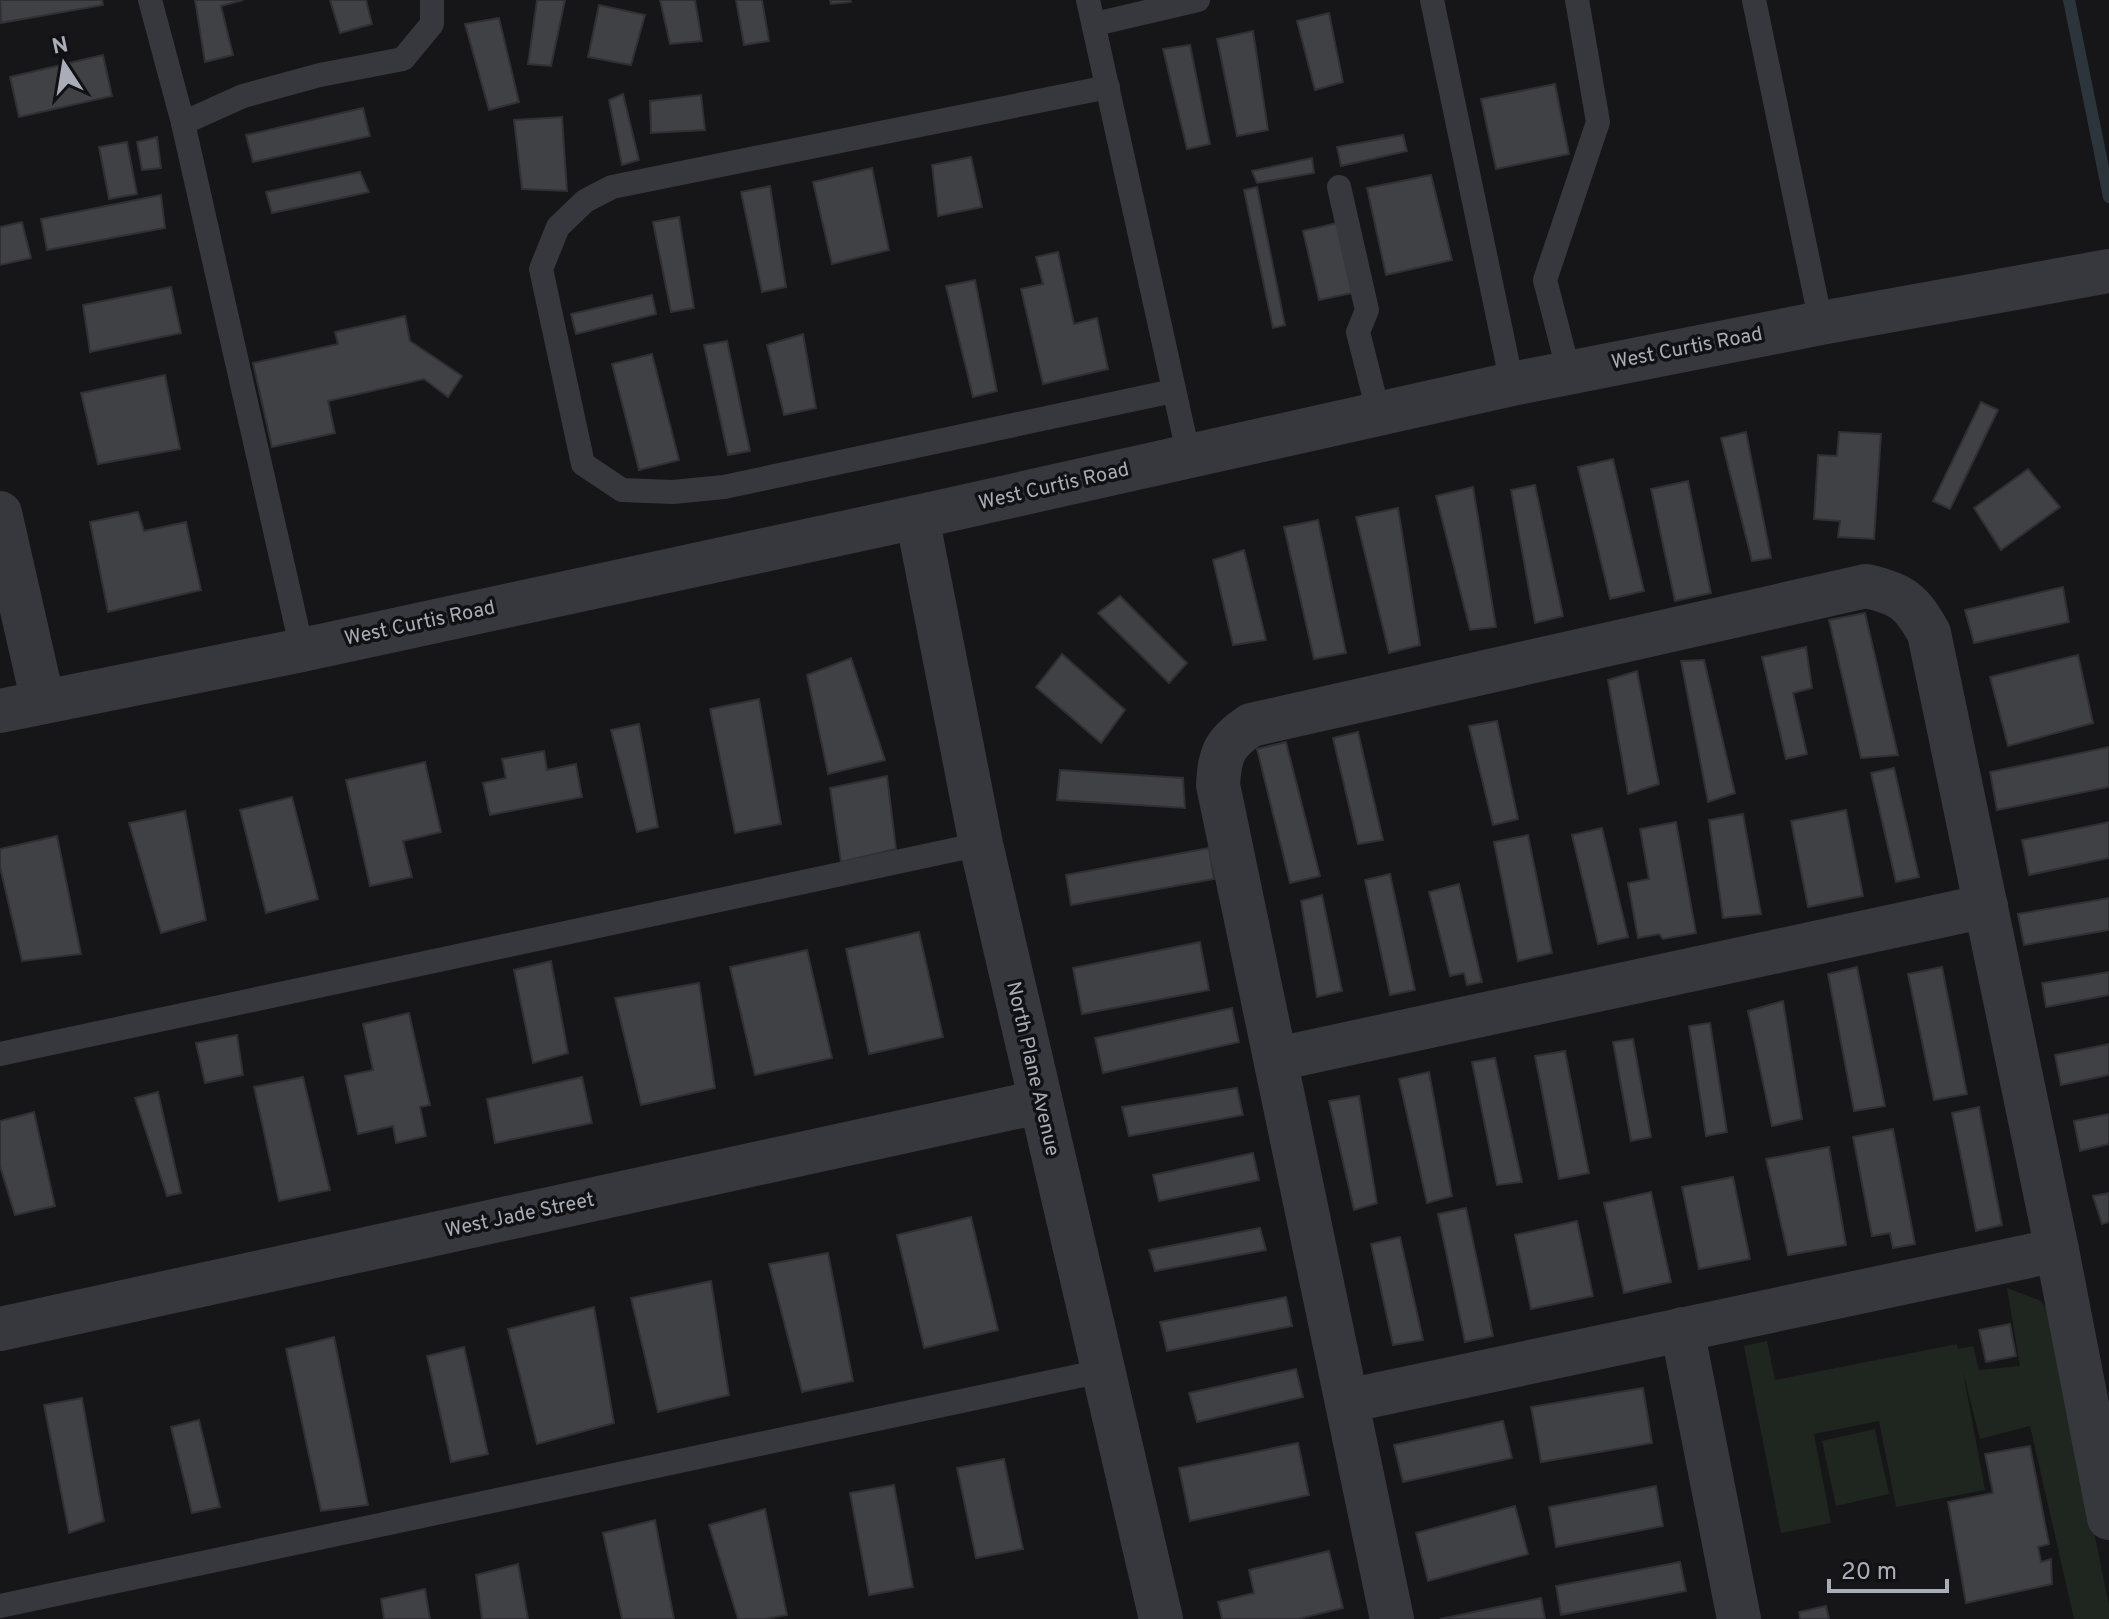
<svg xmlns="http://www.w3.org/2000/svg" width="2109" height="1619" viewBox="0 0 2109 1619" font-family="Overpass,sans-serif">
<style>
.green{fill:#1e261f}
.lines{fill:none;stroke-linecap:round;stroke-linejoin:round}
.stream{stroke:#2c353c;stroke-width:12}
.building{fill:#404145;stroke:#303034;stroke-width:2}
.service{stroke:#37383d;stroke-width:24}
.minor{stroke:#37383d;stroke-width:44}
.tertiary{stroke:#37383d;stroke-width:44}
.labels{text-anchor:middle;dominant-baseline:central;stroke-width:7;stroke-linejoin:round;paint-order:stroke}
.street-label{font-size:20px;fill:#a8adb8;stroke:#111113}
</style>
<rect width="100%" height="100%" fill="#161618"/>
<!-- green -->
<g class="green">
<path d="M2007 1288 2041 1301 2049 1312 2109 1605V1619H2074L2030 1426 1980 1439 1963 1372 1985 1490 1896 1507 1879 1421 1814 1434 1831 1523 1781 1533 1744 1346 1767 1341 1775 1380 1957 1344 1958 1349 1973 1346 1979 1370 2020 1366Z"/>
<path d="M1875 1429 1889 1494 1836 1506 1822 1441Z"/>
</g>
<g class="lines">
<!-- stream -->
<path class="stream" d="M2069 0 2109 197"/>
</g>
<!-- building -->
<g class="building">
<path d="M0 0H102L103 5 1 23Z"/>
<path d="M195 0H243L221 6 233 55 205 62Z"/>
<path d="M330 0H366L372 24 340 33Z"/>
<path d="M537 0H565L551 66 528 64Z"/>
<path d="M660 0H695L702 41 670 44Z"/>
<path d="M736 0H762L769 41 744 45Z"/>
<path d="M830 0H850L851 2 831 4Z"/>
<path d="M599 5 645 15 631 65 588 57Z"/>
<path d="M1329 13 1343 82 1315 90 1297 21Z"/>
<path d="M499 18 519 102 489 110 465 24Z"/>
<path d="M1253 31 1268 130 1237 136 1217 39Z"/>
<path d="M1190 45 1210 144 1187 149 1163 49Z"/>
<path d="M103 55 112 96 19 117 10 77Z"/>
<path d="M1555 84 1569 154 1496 169 1481 99Z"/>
<path d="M623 94 639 160 622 165 609 100Z"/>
<path d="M701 95 705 130 651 133 650 101Z"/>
<path d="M363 108 370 136 253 162 246 135Z"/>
<path d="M562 117 567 191 522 189 514 120Z"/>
<path d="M1403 135 1407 151 1341 166 1337 147Z"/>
<path d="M157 137 161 168 142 170 137 142Z"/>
<path d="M127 142 137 194 109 199 99 147Z"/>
<path d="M971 157 982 207 938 216 932 165Z"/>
<path d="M1312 158 1314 173 1257 183 1252 171Z"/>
<path d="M872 168 889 250 832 264 813 182Z"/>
<path d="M360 172 369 192 272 213 266 192Z"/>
<path d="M1431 175 1452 260 1386 275 1367 188Z"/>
<path d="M770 186 786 287 762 292 741 192Z"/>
<path d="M1257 187 1285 325 1273 328 1244 190Z"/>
<path d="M161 195 165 228 47 250 41 219Z"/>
<path d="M679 217 694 308 671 312 653 222Z"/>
<path d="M22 222 31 258 0 265V227Z"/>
<path d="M1341 222 1357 292 1319 300 1303 231Z"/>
<path d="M1058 252 1074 324 1097 318 1108 369 1043 384 1021 289 1043 284 1036 257Z"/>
<path d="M975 280 997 391 973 397 946 286Z"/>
<path d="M171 287 181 333 90 352 83 305Z"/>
<path d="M652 295 656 314 576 334 571 314Z"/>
<path d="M405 316 410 341 462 376 448 397 424 379 328 401 335 433 272 447 253 363 338 344 335 332Z"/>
<path d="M803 334 816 408 784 415 767 345Z"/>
<path d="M727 341 750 451 728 455 704 345Z"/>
<path d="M652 354 679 460 639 470 612 364Z"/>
<path d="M165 375 180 449 98 464 81 393Z"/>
<path d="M1981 402 1998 410 1950 509 1933 501Z"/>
<path d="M1746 432 1771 558 1752 561 1721 438Z"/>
<path d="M1839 432 1881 434 1874 539 1838 537 1840 521 1814 519 1818 455 1837 456Z"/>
<path d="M1613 459 1644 591 1610 599 1578 467Z"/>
<path d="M2028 469 2060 507 2001 550 1974 508Z"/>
<path d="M1688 481 1711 593 1675 601 1651 489Z"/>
<path d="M1535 485 1563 616 1535 623 1511 490Z"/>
<path d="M1473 487 1496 627 1470 630 1436 496Z"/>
<path d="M1398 508 1420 645 1389 653 1356 517Z"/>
<path d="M138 512 144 531 186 522 201 590 108 612 90 522Z"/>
<path d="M1318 520 1346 653 1314 659 1284 527Z"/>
<path d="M1244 550 1266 640 1233 645 1213 560Z"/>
<path d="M2063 587 2069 622 1974 643 1965 610Z"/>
<path d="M1120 596 1187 663 1169 683 1098 613Z"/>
<path d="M1865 613 1898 755 1861 758 1829 620Z"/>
<path d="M1806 647 1812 688 1793 693 1807 754 1786 759 1762 657Z"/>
<path d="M1062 654 1125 710 1101 743 1036 687Z"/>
<path d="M2078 655 2093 723 2008 746 1990 677Z"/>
<path d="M851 658 885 760 828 774 807 675Z"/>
<path d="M1704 660 1735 793 1708 802 1681 661Z"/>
<path d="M1637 671 1659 784 1628 794 1608 680Z"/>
<path d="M759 699 781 824 735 833 710 709Z"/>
<path d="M1497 721 1518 819 1493 825 1469 726Z"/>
<path d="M639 724 658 827 637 832 611 730Z"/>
<path d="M1358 732 1383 840 1358 844 1333 738Z"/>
<path d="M1286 742 1320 876 1290 883 1257 749Z"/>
<path d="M2109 747V787L1997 810 1990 772Z"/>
<path d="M544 751 547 770 576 764 582 797 490 815 483 783 506 778 502 759Z"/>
<path d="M425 762 441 832 403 841 412 877 370 886 346 780Z"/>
<path d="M1894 768 1919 877 1896 882 1871 773Z"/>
<path d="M1060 770 1183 778 1185 808 1057 800Z"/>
<path d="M887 776 896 849 841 862 830 788Z"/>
<path d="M292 797 318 899 266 913 240 810Z"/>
<path d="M1846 810 1863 896 1808 907 1791 821Z"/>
<path d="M185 811 206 920 161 933 129 823Z"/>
<path d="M1743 814 1761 914 1723 918 1709 820Z"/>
<path d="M1676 822 1696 933 1663 939 1659 934 1638 938 1628 883 1649 879 1640 829Z"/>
<path d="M2109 822V858L2029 875 2022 840Z"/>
<path d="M1602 828 1628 937 1598 944 1572 835Z"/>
<path d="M1528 835 1552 953 1518 961 1494 842Z"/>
<path d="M57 836 81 954 22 961 0 867V849Z"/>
<path d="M1209 848 1214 879 1071 905 1066 875Z"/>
<path d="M1390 874 1415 990 1390 995 1365 880Z"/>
<path d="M1459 884 1482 982 1467 985 1464 973 1450 976 1429 892Z"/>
<path d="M1322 895 1342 991 1317 997 1301 901Z"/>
<path d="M2109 898V930L2024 945 2018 914Z"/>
<path d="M919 932 943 1037 869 1054 846 949Z"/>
<path d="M1200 942 1209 990 1082 1014 1073 968Z"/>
<path d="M807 950 832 1058 755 1075 730 967Z"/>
<path d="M551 961 568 1053 533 1063 514 970Z"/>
<path d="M1857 967 1885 1106 1854 1111 1828 974Z"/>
<path d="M1942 967 1967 1094 1934 1100 1908 974Z"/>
<path d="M2109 972V995L2046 1007 2042 983Z"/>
<path d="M699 983 715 1088 641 1105 615 998Z"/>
<path d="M1783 1001 1802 1119 1772 1126 1748 1011Z"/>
<path d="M1232 1008 1239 1042 1103 1073 1095 1038Z"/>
<path d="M409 1013 430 1105 420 1107 426 1136 396 1143 393 1126 358 1134 345 1076 373 1070 363 1024Z"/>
<path d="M1710 1023 1727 1132 1706 1136 1689 1026Z"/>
<path d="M237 1035 243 1075 205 1083 196 1043Z"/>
<path d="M1633 1039 1651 1137 1631 1141 1613 1042Z"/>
<path d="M2109 1044V1075L2061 1085 2055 1055Z"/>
<path d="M1565 1051 1589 1173 1559 1179 1535 1056Z"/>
<path d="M1495 1058 1522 1182 1497 1185 1472 1062Z"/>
<path d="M1429 1072 1452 1196 1427 1203 1399 1079Z"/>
<path d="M303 1077 330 1190 279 1201 254 1087Z"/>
<path d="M582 1077 592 1123 495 1143 487 1099Z"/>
<path d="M1237 1088 1243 1115 1129 1136 1122 1107Z"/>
<path d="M158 1092 181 1193 167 1196 135 1098Z"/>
<path d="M1359 1096 1377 1203 1354 1210 1329 1101Z"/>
<path d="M1979 1107 2002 1225 1976 1231 1952 1113Z"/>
<path d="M34 1112 55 1206 15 1215 0 1166V1121Z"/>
<path d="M2109 1114V1144L2080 1151 2074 1121Z"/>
<path d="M1893 1129 1915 1244 1893 1248 1890 1233 1872 1236 1853 1137Z"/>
<path d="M1829 1147 1846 1245 1788 1255 1766 1159Z"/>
<path d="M1253 1153 1259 1180 1159 1201 1153 1175Z"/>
<path d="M1733 1177 1750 1259 1699 1269 1682 1187Z"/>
<path d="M1651 1192 1671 1282 1624 1293 1604 1203Z"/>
<path d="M2109 1193V1222L2102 1224 2093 1196Z"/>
<path d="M1466 1208 1493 1336 1465 1342 1438 1214Z"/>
<path d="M971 1217 998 1330 924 1348 897 1235Z"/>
<path d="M1577 1221 1593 1296 1531 1309 1515 1235Z"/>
<path d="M1260 1228 1266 1250 1155 1271 1149 1250Z"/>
<path d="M1400 1237 1423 1340 1393 1345 1371 1244Z"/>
<path d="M828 1253 853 1381 802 1392 769 1264Z"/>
<path d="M711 1281 729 1395 658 1412 631 1298Z"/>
<path d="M1286 1297 1292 1326 1167 1351 1160 1322Z"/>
<path d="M594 1307 614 1423 537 1444 508 1329Z"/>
<path d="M2010 1324 2016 1356 1986 1362 1979 1330Z"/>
<path d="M334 1337 368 1505 321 1511 286 1349Z"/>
<path d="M464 1347 488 1454 451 1462 427 1356Z"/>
<path d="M1296 1369 1303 1397 1197 1422 1189 1393Z"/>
<path d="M1643 1388 1652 1443 1541 1462 1531 1407Z"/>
<path d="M82 1398 104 1521 69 1533 44 1405Z"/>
<path d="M199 1420 220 1507 192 1513 171 1427Z"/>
<path d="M1503 1421 1512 1458 1403 1482 1394 1445Z"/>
<path d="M1298 1443 1309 1495 1190 1521 1179 1468Z"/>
<path d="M2030 1446 2049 1544 2038 1547 2041 1562 2051 1559 2052 1584 1966 1603 1948 1502 1993 1493 1985 1454Z"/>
<path d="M1004 1459 1023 1549 976 1558 957 1468Z"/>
<path d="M894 1485 913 1587 869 1595 850 1493Z"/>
<path d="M1656 1486 1663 1526 1556 1547 1549 1507Z"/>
<path d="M1515 1506 1528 1554 1428 1581 1416 1533Z"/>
<path d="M765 1509 787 1615 764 1619H738L709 1525Z"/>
<path d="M655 1520 674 1619H622L603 1533Z"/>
<path d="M1329 1551 1343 1608 1298 1619H1222L1218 1602 1254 1593 1249 1570Z"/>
<path d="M1680 1562 1686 1591 1561 1615 1556 1586Z"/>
<path d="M518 1564 528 1619H482L476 1575Z"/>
<path d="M425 1589 430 1619H384L381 1599Z"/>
<path d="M1541 1598 1545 1619H1440Z"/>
<path d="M1826 1606 1829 1619H1800L1799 1612Z"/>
</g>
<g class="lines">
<!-- service -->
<g class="service">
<path d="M150 0 183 123 302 650"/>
<path d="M1088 0 1189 457"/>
<path d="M1432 0 1512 384"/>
<path d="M1754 0 1821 323"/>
<path d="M1095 24 1198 0"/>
<path d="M1108 87 612 187 585 201 558 227 541 269 583 464 622 490 673 492 724 487 1173 391"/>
<path d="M183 123 243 96 320 75 403 59 432 24V0"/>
<path d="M1339 187 1367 310 1358 332 1379 415"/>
<path d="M1569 373 1545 280 1598 122 1577 0"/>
<path d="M0 1054 981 844"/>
<path d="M0 1606 1102 1371"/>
</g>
<!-- minor -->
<g class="minor">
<path d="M0 513 43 702"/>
<path d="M917 517 981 844 1161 1619"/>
<path d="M1277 1059 1986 906"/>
<path d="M0 1329 1039 1102"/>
<path d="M1682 1329 1739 1619"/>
<path d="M1347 1401 2057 1250"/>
<path d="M1392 1619 1218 785C1220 753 1224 743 1251 725L1866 586C1902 594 1911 601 1929 633L2057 1250 2109 1518"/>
</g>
<!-- tertiary -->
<path class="tertiary" d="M0 711 302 650 917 517 1512 384 1821 323 2109 271"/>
</g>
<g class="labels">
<!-- street labels -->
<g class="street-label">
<text transform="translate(1687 349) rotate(-11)">West Curtis Road</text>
<text transform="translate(1054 487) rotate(-13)">West Curtis Road</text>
<text transform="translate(420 624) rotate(-12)">West Curtis Road</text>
<text transform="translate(1032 1069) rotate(77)">North Plane Avenue</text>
<text transform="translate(520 1216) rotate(-12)">West Jade Street</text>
</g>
</g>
<!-- north arrow -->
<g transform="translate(64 64) rotate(348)" stroke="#111113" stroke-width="6" paint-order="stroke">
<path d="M0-6L14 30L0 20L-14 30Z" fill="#a8adb8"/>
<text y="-12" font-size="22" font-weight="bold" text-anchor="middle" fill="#a8adb8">N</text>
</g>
<!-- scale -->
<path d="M1829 1579v12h118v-12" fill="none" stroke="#a8adb8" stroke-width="4"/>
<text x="1841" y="1579" font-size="24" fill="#a8adb8" stroke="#111113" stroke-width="6" paint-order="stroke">20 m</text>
</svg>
